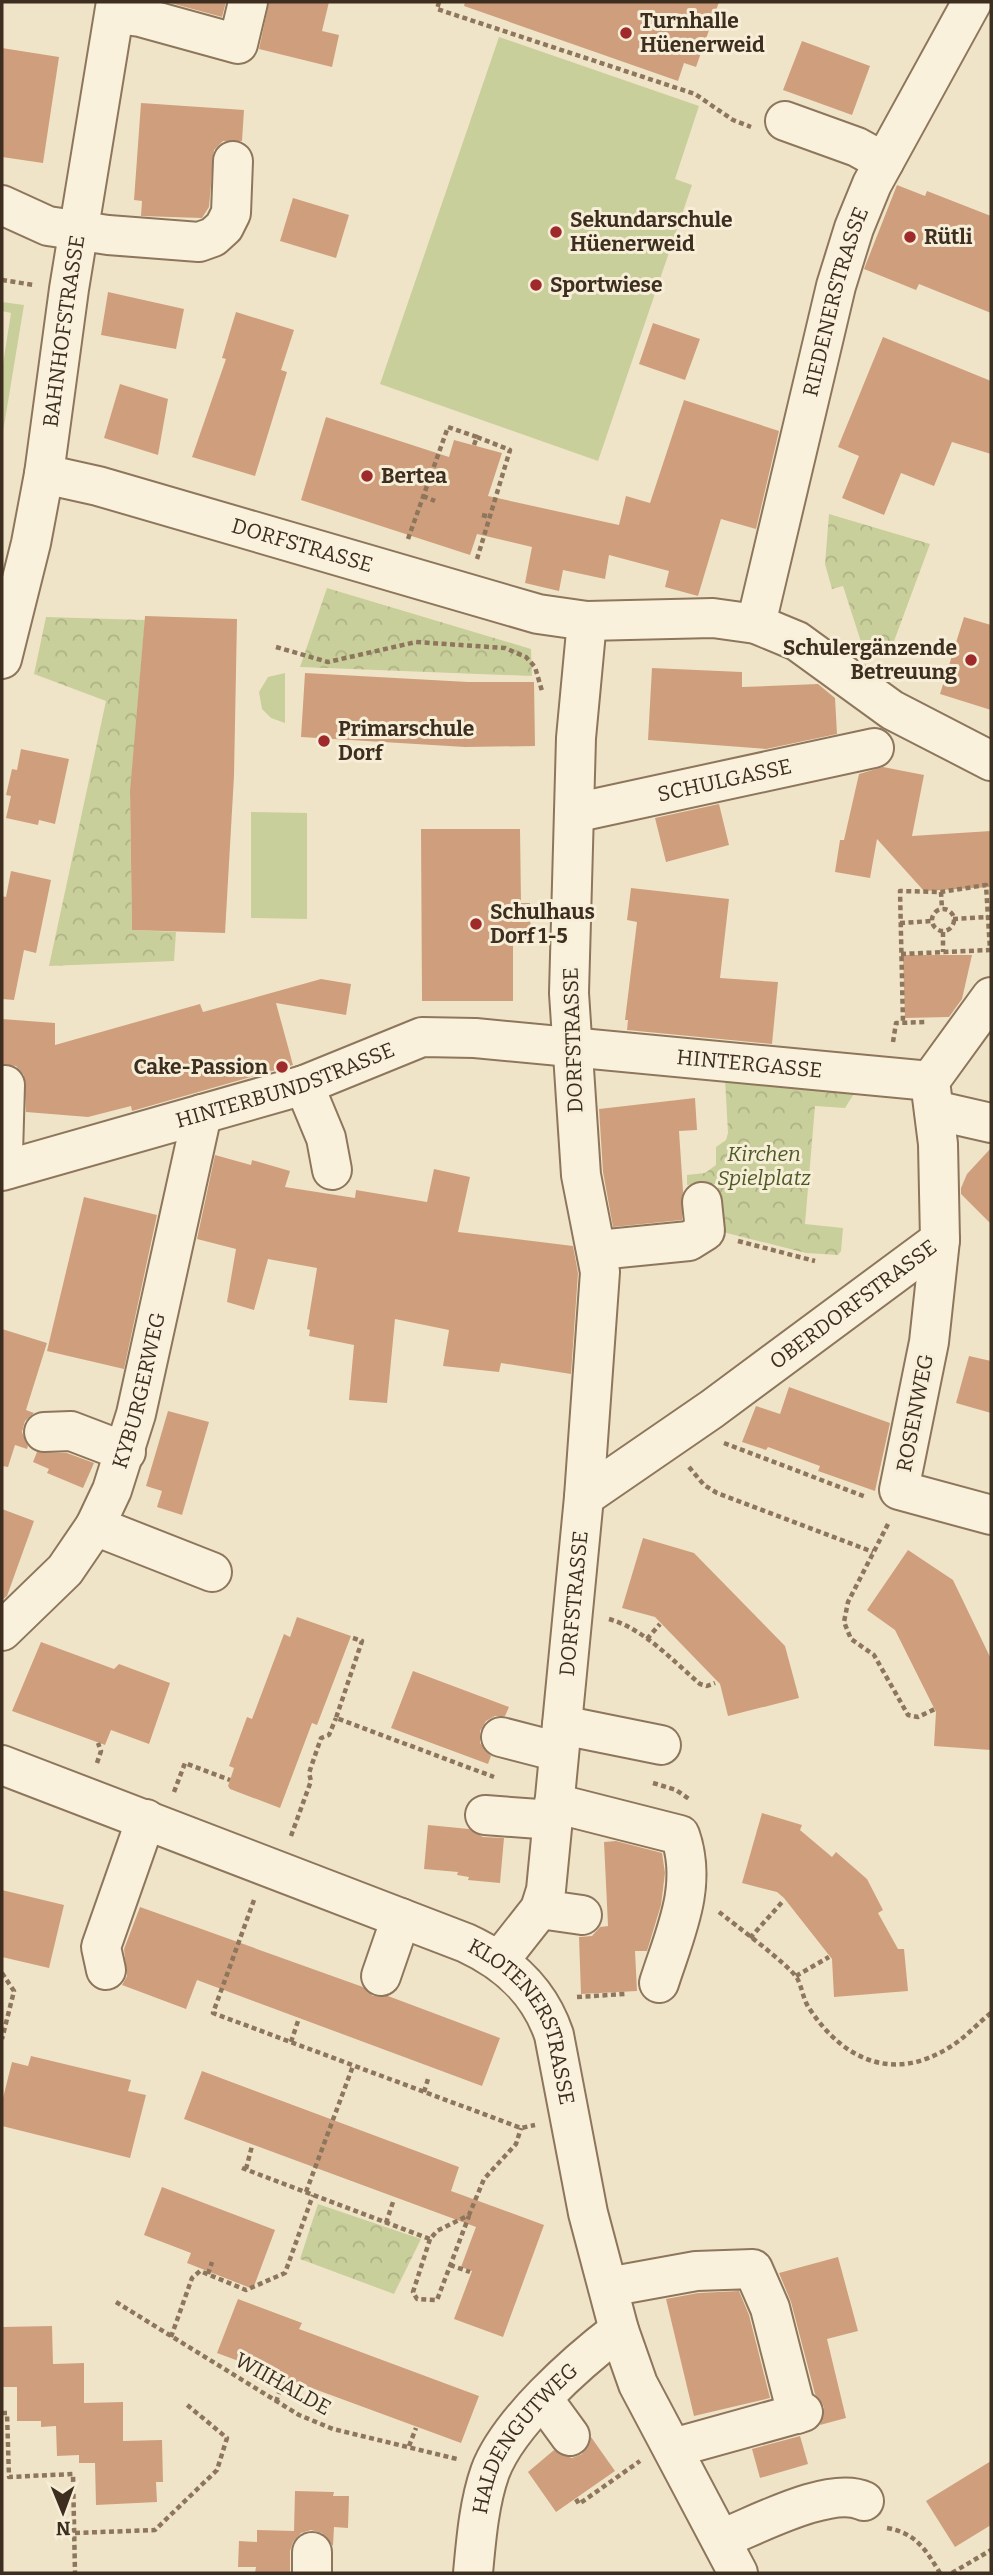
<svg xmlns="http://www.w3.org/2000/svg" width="993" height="2575" viewBox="0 0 993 2575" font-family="Bitter,serif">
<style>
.park{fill:url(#park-crowns)}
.garden{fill:#c9cf9b}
.building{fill:#cf9f7d}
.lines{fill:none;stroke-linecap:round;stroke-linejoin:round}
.minor-casing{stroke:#8d765c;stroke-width:42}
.path{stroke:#8d765c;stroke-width:4.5;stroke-dasharray:5 3.5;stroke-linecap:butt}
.minor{stroke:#faf1dc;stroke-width:38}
.poi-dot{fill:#9e2a2b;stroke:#f7eed8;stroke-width:2.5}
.labels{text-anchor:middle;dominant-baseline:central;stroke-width:6;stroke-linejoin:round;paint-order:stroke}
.poi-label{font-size:21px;font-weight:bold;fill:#3d2e20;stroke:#f7eed8;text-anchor:start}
.street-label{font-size:21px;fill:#3d2e20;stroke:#f7eed8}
.park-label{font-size:21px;font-style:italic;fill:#4d5a26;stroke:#f7eed8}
</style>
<defs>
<pattern id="park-crowns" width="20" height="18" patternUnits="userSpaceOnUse" patternTransform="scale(1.75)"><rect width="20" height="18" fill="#c9cf9b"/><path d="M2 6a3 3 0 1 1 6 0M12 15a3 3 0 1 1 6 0" fill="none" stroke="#aeb285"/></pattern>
</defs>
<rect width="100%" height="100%" fill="#f0e4c8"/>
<!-- park -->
<g class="park">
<path d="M829 514 930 544 890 652 861 642 843 586 832 589 825 564Z"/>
<path d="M327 588 531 649 532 676 300 667Z"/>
<path d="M46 617 145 620 130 796 132 930 176 932 174 961 49 966 106 701 34 674Z"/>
<path d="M725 1079 855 1092 845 1108 815 1106 805 1224 843 1228 841 1251 838 1255 806 1253 719 1231 718 1184 687 1185V1175L705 1173 716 1165V1147L726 1140 728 1133Z"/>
<path d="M318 2204 421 2239 394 2294 300 2259Z"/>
</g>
<!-- garden -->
<g class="garden">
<path d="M499 37 699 106 675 179 692 185 598 461 380 384Z"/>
<path d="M2 302 24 305 2 438V370L11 313 2 311Z"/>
<path d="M285 673V723L271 718 262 709 259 692 268 677Z"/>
<path d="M251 812 307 813V919L251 918Z"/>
</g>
<!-- building -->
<g class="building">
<path d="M167 2H226L222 17Z"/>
<path d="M269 2H329L322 31 339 35 332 67 259 49Z"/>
<path d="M465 2H719L696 67 684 63 678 81 464 6Z"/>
<path d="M802 41 870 66 852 115 783 90Z"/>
<path d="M2 48 59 57 43 163 2 157Z"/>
<path d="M141 103 244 110 242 141H223L214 150 209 207 202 218 141 216 142 201 134 200Z"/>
<path d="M897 185 925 196 927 191 991 216V313L919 284 916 290 864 269Z"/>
<path d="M293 198 349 215 336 258 280 241Z"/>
<path d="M108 292 184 309 176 349 101 335Z"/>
<path d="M236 312 294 330 281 370 287 372 255 476 192 457 226 359 222 358Z"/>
<path d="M653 323 700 339 685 380 639 364Z"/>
<path d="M883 337 991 381V454L952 442 934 486 901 473 884 515 842 498 859 456 838 447Z"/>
<path d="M120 384 168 399 158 455 104 438Z"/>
<path d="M684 400 779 431 756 529 721 519 698 596 665 587 669 571 609 555 605 579 563 570 559 591 525 583 532 547 477 534 470 555 301 500 326 417 449 457 454 440 502 453 488 496 619 525 626 496 650 503Z"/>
<path d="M145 616 237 619 234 776 225 933 132 930 130 791Z"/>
<path d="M964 617 991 625V710L940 694Z"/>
<path d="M652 668 742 672V687L818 684 835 698 837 734 766 749 648 740Z"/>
<path d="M305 673 468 682H534L535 746 465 747 301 737Z"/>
<path d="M21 749 69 759 55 824 39 820 38 825 6 818 11 796 6 795 12 769 17 770Z"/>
<path d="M883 767 924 775 912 836 991 831V887L924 891 877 839 870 878 835 872 840 840H844L859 774Z"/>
<path d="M719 804 729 845 666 862 655 818Z"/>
<path d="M421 829H520L521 903H530L531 945H513V1001H422Z"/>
<path d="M11 871 51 880 36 953 24 950 14 1000 2 999V896L6 897Z"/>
<path d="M631 888 729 899 720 978 778 982 772 1044 627 1030 628 1020H625L637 922 627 920Z"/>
<path d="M903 955H972L962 999 949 1017 905 1018Z"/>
<path d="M321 979 351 984 346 1015 276 1003 293 1065 132 1111 131 1106 88 1117 26 1112 24 1075 16 1066 2 1064V1019L55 1023V1045L200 1004 203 1012Z"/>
<path d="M695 1098 697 1130 679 1131 683 1191 682 1220 613 1227 603 1172 599 1109Z"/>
<path d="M991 1148V1224L961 1194V1188L967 1174Z"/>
<path d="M215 1155 251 1165 252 1160 290 1171 285 1187 355 1198 356 1190 427 1202 434 1169 470 1177 458 1232 573 1246 578 1273 571 1374 501 1363 499 1372 443 1366 449 1330 395 1319 387 1403 349 1400 354 1345 309 1336 310 1330 307 1329 317 1268 268 1259 254 1310 227 1302 236 1249 197 1239Z"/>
<path d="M84 1197 157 1215 124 1369 47 1351Z"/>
<path d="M2 1329 47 1343 26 1410 34 1413 25 1421 22 1432 28 1446 27 1449 15 1445 8 1467 2 1466Z"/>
<path d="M969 1356 991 1361V1413L956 1403Z"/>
<path d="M789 1387 890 1423 875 1491 818 1471 820 1466 768 1447 766 1450 742 1442 756 1406 780 1414Z"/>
<path d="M168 1411 209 1422 182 1515 157 1507 162 1491 146 1486Z"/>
<path d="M37 1452 67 1453 94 1463 83 1488 47 1473 49 1469 33 1462Z"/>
<path d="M2 1509 34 1521 7 1596 2 1600Z"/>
<path d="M643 1538 694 1553 785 1646 799 1698 728 1716 720 1684 687 1650 655 1617 622 1608Z"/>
<path d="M908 1550 953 1580 991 1659V1750L934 1746 936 1712 895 1630 867 1610Z"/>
<path d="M297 1617 351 1636 317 1725 312 1723 280 1808 230 1789 228 1786 234 1768 229 1766 247 1717 252 1719 284 1634 290 1637Z"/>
<path d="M41 1642 114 1669 119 1664 170 1683 149 1744 111 1730 105 1745 12 1711Z"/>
<path d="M413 1671 509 1707 505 1716H495L486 1721 480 1731V1743L491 1756 488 1764 391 1728Z"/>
<path d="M762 1813 802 1825 800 1830 832 1857 836 1852 867 1879 883 1910 878 1913 898 1949H904L908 1991 834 1997 832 1959 784 1898 777 1892 742 1883Z"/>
<path d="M428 1825 469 1829 483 1837 504 1838 500 1883 468 1880 469 1877 457 1875 458 1872 424 1869Z"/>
<path d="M616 1841 662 1853 665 1873 661 1905 647 1951H635L637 1991 581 1994 579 1937 592 1936 600 1927 608 1926 604 1842Z"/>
<path d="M2 1890 64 1905 49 1968 2 1957Z"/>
<path d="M140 1907 363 1987 373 1996H388L500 2038 482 2086 197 1980 186 2009 122 1985 127 1976 124 1949Z"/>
<path d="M31 2056 131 2080 128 2091 146 2095 130 2158 2 2126V2102L12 2062 28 2066Z"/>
<path d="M202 2071 459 2167 451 2191 544 2225 503 2337 454 2319 472 2271 461 2267 476 2227 184 2119Z"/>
<path d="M162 2187 275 2230 253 2289 187 2263 191 2253 144 2235Z"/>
<path d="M838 2257 858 2331 827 2339 846 2418 820 2425 824 2407 815 2394 791 2302 779 2273Z"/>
<path d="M739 2291 749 2315 770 2398 694 2416 666 2299 698 2293Z"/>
<path d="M238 2299 302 2323 299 2329 479 2396 461 2443 217 2353Z"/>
<path d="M52 2326 53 2364 84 2363V2403L123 2402V2441L162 2440 163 2482H156L157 2502 96 2505 95 2463H79V2455L57 2456 56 2426 41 2427V2421H17V2387H2V2327Z"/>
<path d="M800 2436 808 2464 760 2478 752 2449Z"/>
<path d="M591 2437 615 2471 556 2512 528 2472 554 2450 572 2458 582 2454Z"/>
<path d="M991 2461V2525L955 2547 926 2501Z"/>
<path d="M295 2491 334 2492 333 2496H349L348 2528 334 2527 333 2546 322 2533 311 2530 301 2533 293 2542 290 2551V2573H255L256 2567H238L239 2541 257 2542V2530L294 2531Z"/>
</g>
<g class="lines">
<defs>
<g id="minor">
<path d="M115 14 140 17 238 44 248 2"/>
<path d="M785 121 857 147 884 162"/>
<path d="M2 205 48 226 108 235 199 242 213 237 224 227 231 213 233 161"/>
<path id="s1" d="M44 474 98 486 538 614 587 621 713 618 756 624 797 641 892 710 991 761"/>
<path id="s2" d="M756 624 836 286 854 228 872 184 972 2"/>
<path id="s3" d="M2 659 31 543 44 474 69 289 116 2"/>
<path id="s4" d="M574 813 874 748"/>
<path d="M5 1085 3 1154 8 1169"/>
<path d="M304 1085 326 1138 332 1170"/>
<path d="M934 1110 991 1123"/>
<path id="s5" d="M2 1171 304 1085 422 1037 475 1038 930 1081"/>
<path d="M940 1240 929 1342 899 1490 991 1515"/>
<path d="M598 1250 689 1241 705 1231 702 1202"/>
<path d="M44 1432 71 1431 126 1452"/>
<path id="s6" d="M584 1497 712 1409 940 1240 938 1144 930 1081 991 997"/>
<path d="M95 1526 212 1572"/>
<path id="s7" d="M2 1631 65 1570 95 1526 112 1490 136 1414 202 1114"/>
<path d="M562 1725 661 1745"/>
<path d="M501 1737 559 1752"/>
<path id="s8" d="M2 1765 466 1943C507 1962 539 1990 554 2035L588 2213 619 2330 638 2384 738 2573"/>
<path d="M554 1803 680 1835C698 1886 675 1933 659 1983"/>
<path d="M485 1815 553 1820"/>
<path d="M540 1909 582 1915"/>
<path id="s9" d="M499 1961 540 1909 546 1890 584 1497 600 1272 581 1175 569 993 576 738 587 621"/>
<path d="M106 1970 101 1947 146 1819"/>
<path d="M381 1976 401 1918"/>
<path d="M608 2287 696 2271 753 2269 770 2308 797 2414"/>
<path d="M543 2399 570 2436"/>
<path d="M673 2448 803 2412"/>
<path d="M721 2539C755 2526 830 2485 864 2501"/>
<path d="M312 2573V2552"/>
<path id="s10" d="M473 2573C476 2541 479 2503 490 2472 508 2423 577 2362 619 2330"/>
</g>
</defs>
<!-- minor casing -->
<use href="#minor" class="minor-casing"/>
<!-- path -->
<g class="path">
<path d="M439 2 437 9 695 94 733 120 751 127"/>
<path d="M2 280 34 285"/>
<path d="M474 445 477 437 510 450 477 559"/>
<path d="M423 496 435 501"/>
<path d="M482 515 490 517"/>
<path d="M408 539 448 427 477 437"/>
<path d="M276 647 328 662 416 642 505 648 526 657 535 667 542 691"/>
<path d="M941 892 942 909"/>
<circle cx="943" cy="920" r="11"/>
<path d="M953 919 988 917"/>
<path d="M900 923 932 921"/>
<path d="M943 932V952"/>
<path d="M901 954 990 950 986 885 941 892 900 891 903 1023"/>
<path d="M893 1042 896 1023 927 1022"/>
<path d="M738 1241 815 1261"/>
<path d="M724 1443 866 1497"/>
<path d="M689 1467 704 1485 717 1493 873 1552"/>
<path d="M888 1524 848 1602 844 1622 851 1639 874 1655 908 1715 918 1717 935 1709"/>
<path d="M609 1619C644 1629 672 1660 700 1684L707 1686 715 1683"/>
<path d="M353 1638 362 1641 336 1718 494 1777"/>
<path d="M647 1639 660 1624"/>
<path d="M97 1763 101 1751 98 1743"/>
<path d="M653 1783 676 1790 689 1799"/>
<path d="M174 1792 185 1763 230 1780"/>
<path d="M291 1836 311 1781 309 1773 321 1738 329 1735 336 1718"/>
<path d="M254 1900 213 2013 521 2128 535 2125"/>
<path d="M719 1912C734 1924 789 1965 797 1978 802 1987 803 1999 809 2008 843 2060 893 2083 950 2047 965 2038 978 2023 991 2013"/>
<path d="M750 1938 784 1900"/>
<path d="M2 1973 14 1991 2 2039"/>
<path d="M796 1976 829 1957"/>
<path d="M577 1997 625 1994"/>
<path d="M291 2042 299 2018"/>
<path d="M424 2092 428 2079"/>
<path d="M242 2168 430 2239 437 2231 469 2215 484 2179 516 2144 521 2128"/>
<path d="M246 2169 252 2146"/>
<path d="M306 2192 353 2066"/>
<path d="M386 2223 394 2199"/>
<path d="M430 2239 413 2292 417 2299 437 2300 469 2216"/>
<path d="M450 2265 470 2272"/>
<path d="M208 2274 212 2262"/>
<path d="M116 2302 299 2415 333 2429 457 2459"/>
<path d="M171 2337 192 2278 200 2271 246 2290 285 2273 313 2195"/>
<path d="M276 2402 283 2381"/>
<path d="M2 2413H7L9 2477 73 2474 75 2573"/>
<path d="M409 2446 416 2428"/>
<path d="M576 2499 579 2504 640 2461"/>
<path d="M887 2528C916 2533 926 2550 940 2573"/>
<path d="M75 2533 155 2530 217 2470 227 2438 186 2404"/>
<path d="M952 2573 991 2550"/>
</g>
<!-- minor -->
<use href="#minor" class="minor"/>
</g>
<!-- markers -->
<g class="poi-dot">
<circle cx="626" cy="33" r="7"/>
<circle cx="556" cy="232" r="7"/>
<circle cx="910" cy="237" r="7"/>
<circle cx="536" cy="285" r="7"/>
<circle cx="367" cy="476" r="7"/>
<circle cx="971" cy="660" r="7"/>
<circle cx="324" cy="741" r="7"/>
<circle cx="476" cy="924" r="7"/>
<circle cx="282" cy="1067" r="7"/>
</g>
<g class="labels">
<!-- poi labels -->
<g class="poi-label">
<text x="640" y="21">Turnhalle<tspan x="640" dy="24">Hüenerweid</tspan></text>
<text x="570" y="220">Sekundarschule<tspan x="570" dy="24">Hüenerweid</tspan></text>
<text x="924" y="237">Rütli</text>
<text x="550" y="285">Sportwiese</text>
<text x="381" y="476">Bertea</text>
<text x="957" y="648" text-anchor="end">Schulergänzende<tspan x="957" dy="24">Betreuung</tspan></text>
<text x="338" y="729">Primarschule<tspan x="338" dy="24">Dorf</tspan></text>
<text x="490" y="912">Schulhaus<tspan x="490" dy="24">Dorf 1-5</tspan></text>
<text x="268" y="1067" text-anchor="end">Cake-Passion</text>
</g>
<!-- street labels -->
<g class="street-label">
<text stroke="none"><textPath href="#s2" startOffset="332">RIEDENERSTRASSE</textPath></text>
<text stroke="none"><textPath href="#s3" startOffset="334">BAHNHOFSTRASSE</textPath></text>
<text stroke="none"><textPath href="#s1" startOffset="268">DORFSTRASSE</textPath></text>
<text stroke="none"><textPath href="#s4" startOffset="154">SCHULGASSE</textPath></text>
<text transform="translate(573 1040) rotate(-92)">DORFSTRASSE</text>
<text stroke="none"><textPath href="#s5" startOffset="770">HINTERGASSE</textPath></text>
<text stroke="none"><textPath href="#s5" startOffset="296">HINTERBUNDSTRASSE</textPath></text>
<text stroke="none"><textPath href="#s6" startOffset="331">OBERDORFSTRASSE</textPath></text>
<text stroke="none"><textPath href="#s7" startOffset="284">KYBURGERWEG</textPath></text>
<text transform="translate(915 1413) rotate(-79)">ROSENWEG</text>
<text stroke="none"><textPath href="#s9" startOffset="374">DORFSTRASSE</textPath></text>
<text stroke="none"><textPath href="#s8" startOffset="600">KLOTENERSTRASSE</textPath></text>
<text transform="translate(283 2384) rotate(29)">WIIHALDE</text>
<text stroke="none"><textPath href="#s10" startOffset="149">HALDENGUTWEG</textPath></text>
</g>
<!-- park labels -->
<g class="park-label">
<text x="764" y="1154">Kirchen<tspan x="764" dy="24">Spielplatz</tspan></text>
</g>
</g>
<!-- border -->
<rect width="993" height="2575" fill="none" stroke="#3d2e20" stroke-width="7"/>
<!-- north arrow -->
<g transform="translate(63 2512) rotate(179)" stroke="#f7eed8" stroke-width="5" paint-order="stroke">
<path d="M0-5L12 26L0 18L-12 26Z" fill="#3d2e20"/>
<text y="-10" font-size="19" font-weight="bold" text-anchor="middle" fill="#3d2e20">N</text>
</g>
</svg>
